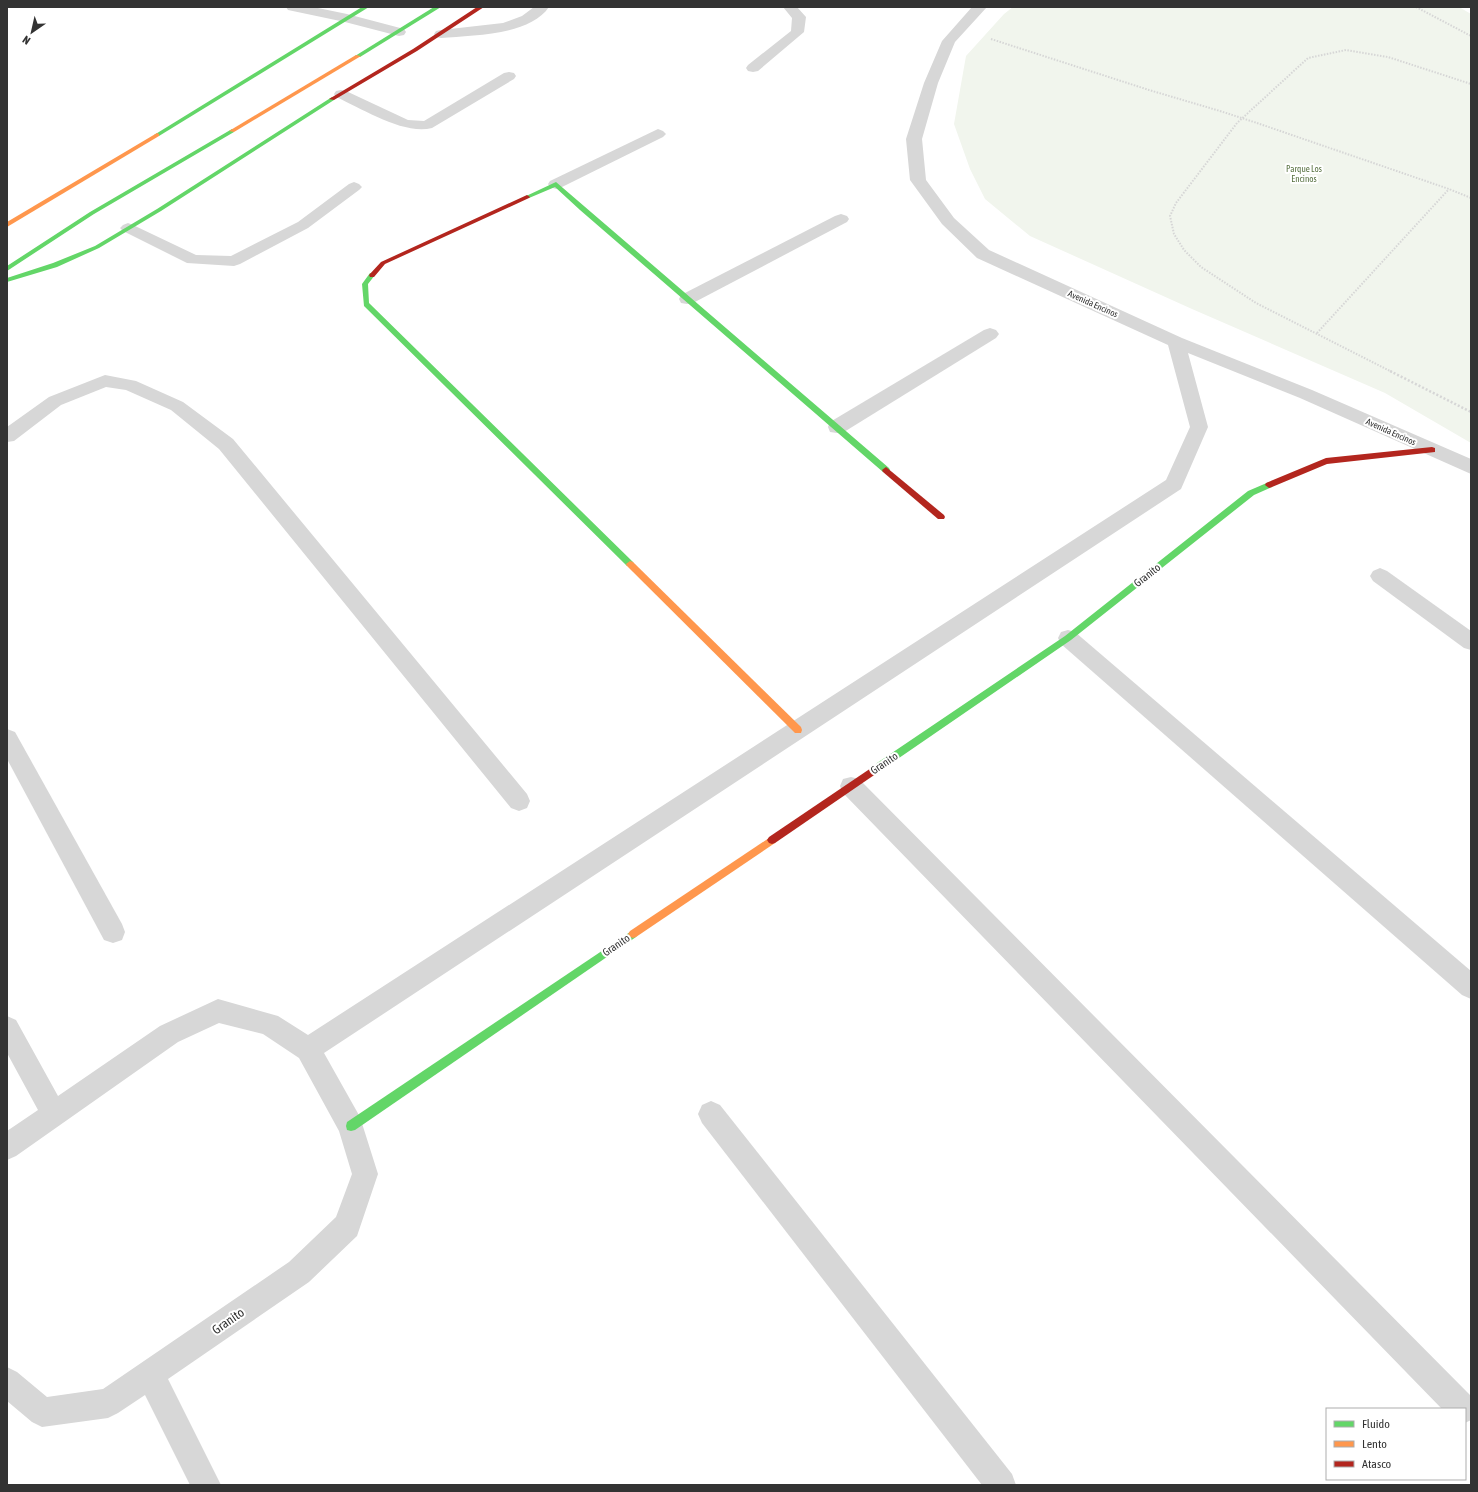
<svg xmlns="http://www.w3.org/2000/svg" width="1478" height="1492" viewBox="0 0 1478 1492" font-family="'Asap Condensed',sans-serif">
<style>
.green{fill:#f1f5ed}
.lines{fill:none;stroke-linecap:round;stroke-linejoin:round}
.path-far1{stroke:#d6d6d6;stroke-width:2;stroke-dasharray:1.5 1.5;stroke-linecap:butt}
.path{stroke:#d6d6d6;stroke-width:2.5;stroke-dasharray:2 2;stroke-linecap:butt}
.lane{fill:#d7d7d7;fill-rule:evenodd}
.street{fill:#d7d7d7;fill-rule:evenodd}
.fast{fill:#63d668;fill-rule:evenodd}
.slow{fill:#ff974d;fill-rule:evenodd}
.jam{fill:#b3261e;fill-rule:evenodd}
.path-bridge{stroke:#d6d6d6;stroke-width:2;stroke-dasharray:1.5 1.5;stroke-linecap:butt}
.labels{text-anchor:middle;dominant-baseline:central;stroke-width:4;stroke-linejoin:round;paint-order:stroke}
.far-park-label{font-size:9px;fill:#56703f;stroke:#fff}
.far-street-label{font-size:9px;fill:#333;stroke:#fff}
.street-label{font-size:11px;fill:#333;stroke:#fff}
.near-street-label{font-size:13px;fill:#333;stroke:#fff}
</style>
<rect width="100%" height="100%" fill="#fff"/>
<!-- green -->
<path class="green" d="M1013 7H1459L1471 14V443L1385 393 1192 309 1030 236 985 199 970 169 954 124 966 56 1004 14Z"/>
<g class="lines">
<!-- path-far1 -->
<g class="path-far1">
<path d="M1416 7 1471 36"/>
<path d="M991 39 1149 90 1220 111"/>
<path d="M1257 123 1449 189 1471 198"/>
<path d="M1317 333 1449 189"/>
<path d="M1392 372 1256 303 1201 267 1184 250 1174 234 1170 216 1176 203 1237 123 1308 58 1346 50 1388 57 1471 84"/>
</g>
<!-- path -->
<path class="path" d="M1390 371 1471 412"/>
<!-- lane -->
<g class="lane">
<path d="M534 7H549C529 36 472 35 441 38L436 37 434 34 436 31 441 30 503 23 522 16Z"/>
<path d="M783 7H797L806 17 804 32 758 71 753 72 748 71 746 68 748 65 791 31 792 18Z"/>
<path d="M509 72 514 73 516 76 514 79 432 128C403 135 363 109 336 97L334 94 336 91 341 90 346 91 408 120 424 121 504 73Z"/>
<path d="M354 182 359 184 362 187 359 190 308 228 240 264 234 266 187 263 123 231 120 228 123 225 128 223 133 225 196 255 231 256 298 222 349 184Z"/>
</g>
<!-- street -->
<g class="street">
<path d="M286 7H313L347 14 404 29 406 32 404 35 399 36 345 22 288 10Z"/>
<path d="M972 7H987L955 42 938 83 922 139 926 180 954 218 989 250 1182 338 1312 390 1471 459V474L1300 398 1188 353 1208 427 1181 489 324 1053 360 1117 378 1174 357 1236 309 1282 168 1379 221 1485H190L145 1395 118 1413 108 1418 42 1427 32 1422 7 1401V1367L17 1372 47 1397 103 1389 289 1262 336 1217 352 1174 339 1131 299 1058 263 1034 219 1023 178 1042 16 1156 7 1160V1131L38 1110 7 1053V1016L16 1020 58 1096 160 1026 218 999 278 1016 308 1035 1166 480 1190 427 1168 345 977 258 942 224 910 180 906 139 924 83 942 41Z"/>
<path d="M658 129 663 131 666 134 663 137 562 187 556 189 550 187 548 184 550 181Z"/>
<path d="M841 214 847 216 849 219 847 222 693 303 687 304 681 303 679 299 681 295 835 216Z"/>
<path d="M990 328 996 330 999 334 996 338 844 432 837 433 830 432 828 427 830 422 984 330Z"/>
<path d="M105 375 136 381 183 402 233 439 527 794 530 801 527 808 519 811 511 808 219 449 171 410 126 390 106 387 61 405 14 441 7 442V427L49 397Z"/>
<path d="M1380 568 1387 571 1471 631V650L1464 648 1373 581 1370 576 1373 571Z"/>
<path d="M1068 630 1075 632 1471 971V999L1462 995 1061 644 1058 638 1061 632Z"/>
<path d="M7 729 15 732 122 924 125 932 122 940 113 943 104 940 7 759Z"/>
<path d="M851 777 859 779 1471 1396V1420L1465 1423V1409H1442L843 793 840 786 843 779Z"/>
<path d="M711 1101 720 1105 1012 1474 1016 1485H982L702 1123 698 1114 702 1105Z"/>
</g>
<!-- fast -->
<g class="fast">
<path d="M362 7H369L159 136 154 135Z"/>
<path d="M434 7H441L360 57 355 56Z"/>
<path d="M332 97 334 98V100L161 211 99 248 57 267 7 282V278L53 263 95 246 157 209Z"/>
<path d="M232 129 234 130V132L94 214 7 271V266L90 212Z"/>
<path d="M556 182 889 468 890 470 889 472H883L580 210 555 187 529 198 524 197Z"/>
<path d="M370 273H374L375 275 368 284 369 303 633 562 634 564 633 566H627L364 306 362 284Z"/>
<path d="M1269 482 1273 485 1272 487 1254 495 1071 640 883 769H877L875 766 877 763 1065 636 1248 491Z"/>
<path d="M633 930 636 931 638 934 636 937 355 1130 351 1131 347 1130 346 1126 347 1122Z"/>
</g>
<!-- slow -->
<g class="slow">
<path d="M356 55 361 56 234 132 229 131Z"/>
<path d="M157 133 159 134V136L7 227V222Z"/>
<path d="M630 561 633 562 801 727 802 730 801 733H795L627 566 626 564Z"/>
<path d="M772 836 775 837 777 840 775 843 636 937 633 938 630 937 628 934 630 931Z"/>
</g>
<!-- jam -->
<g class="jam">
<path d="M477 7H484L417 51 334 100 329 99 413 49Z"/>
<path d="M527 195 530 197 529 198 385 264 374 277H370L369 275 381 262Z"/>
<path d="M1432 447 1435 448V452L1327 464 1272 487 1269 488 1265 485 1266 483 1326 458Z"/>
<path d="M886 467 944 515 945 517 944 519H938L883 472 882 470Z"/>
<path d="M880 762 883 763 885 766 883 769 775 843 772 844 769 843 767 840 769 837Z"/>
</g>
<!-- path-bridge -->
<path class="path-bridge" d="M1220 111 1257 123"/>
</g>
<g class="labels">
<!-- far-park labels -->
<g class="far-park-label">
<text x="1304" y="169">Parque Los<tspan x="1304" dy="10">Encinos</tspan></text>
</g>
<!-- far-street labels -->
<g class="far-street-label">
<text transform="translate(1093 304) rotate(24)">Avenida Encinos</text>
<text transform="translate(1391 432) rotate(24)">Avenida Encinos</text>
</g>
<!-- street labels -->
<g class="street-label">
<text transform="translate(1147 575) rotate(-38)">Granito</text>
<text transform="translate(884 763) rotate(-34)">Granito</text>
<text transform="translate(616 945) rotate(-34)">Granito</text>
</g>
<!-- near-street labels -->
<g class="near-street-label">
<text transform="translate(228 1321) rotate(-35)">Granito</text>
</g>
</g>
<!-- border -->
<rect width="1478" height="1492" fill="none" stroke="#333333" stroke-width="16"/>
<!-- legend -->
<rect x="1326" y="1408" width="140" height="72" fill="#ffffff" stroke="#adadad"/>
<rect x="1334" y="1421" width="20" height="6" fill="#63d668" stroke="#adadad"/>
<text x="1362" y="1428" font-size="12" fill="#333333">Fluido</text>
<rect x="1334" y="1441" width="20" height="6" fill="#ff974d" stroke="#adadad"/>
<text x="1362" y="1448" font-size="12" fill="#333333">Lento</text>
<rect x="1334" y="1461" width="20" height="6" fill="#b3261e" stroke="#adadad"/>
<text x="1362" y="1468" font-size="12" fill="#333333">Atasco</text>
<!-- north arrow -->
<g transform="translate(32 32) rotate(214)" stroke="#ffffff" stroke-width="3" paint-order="stroke">
<path d="M0-3L7 15L0 10L-7 15Z" fill="#333333"/>
<text y="-6" font-size="11" font-weight="bold" text-anchor="middle" fill="#333333">N</text>
</g>
</svg>
